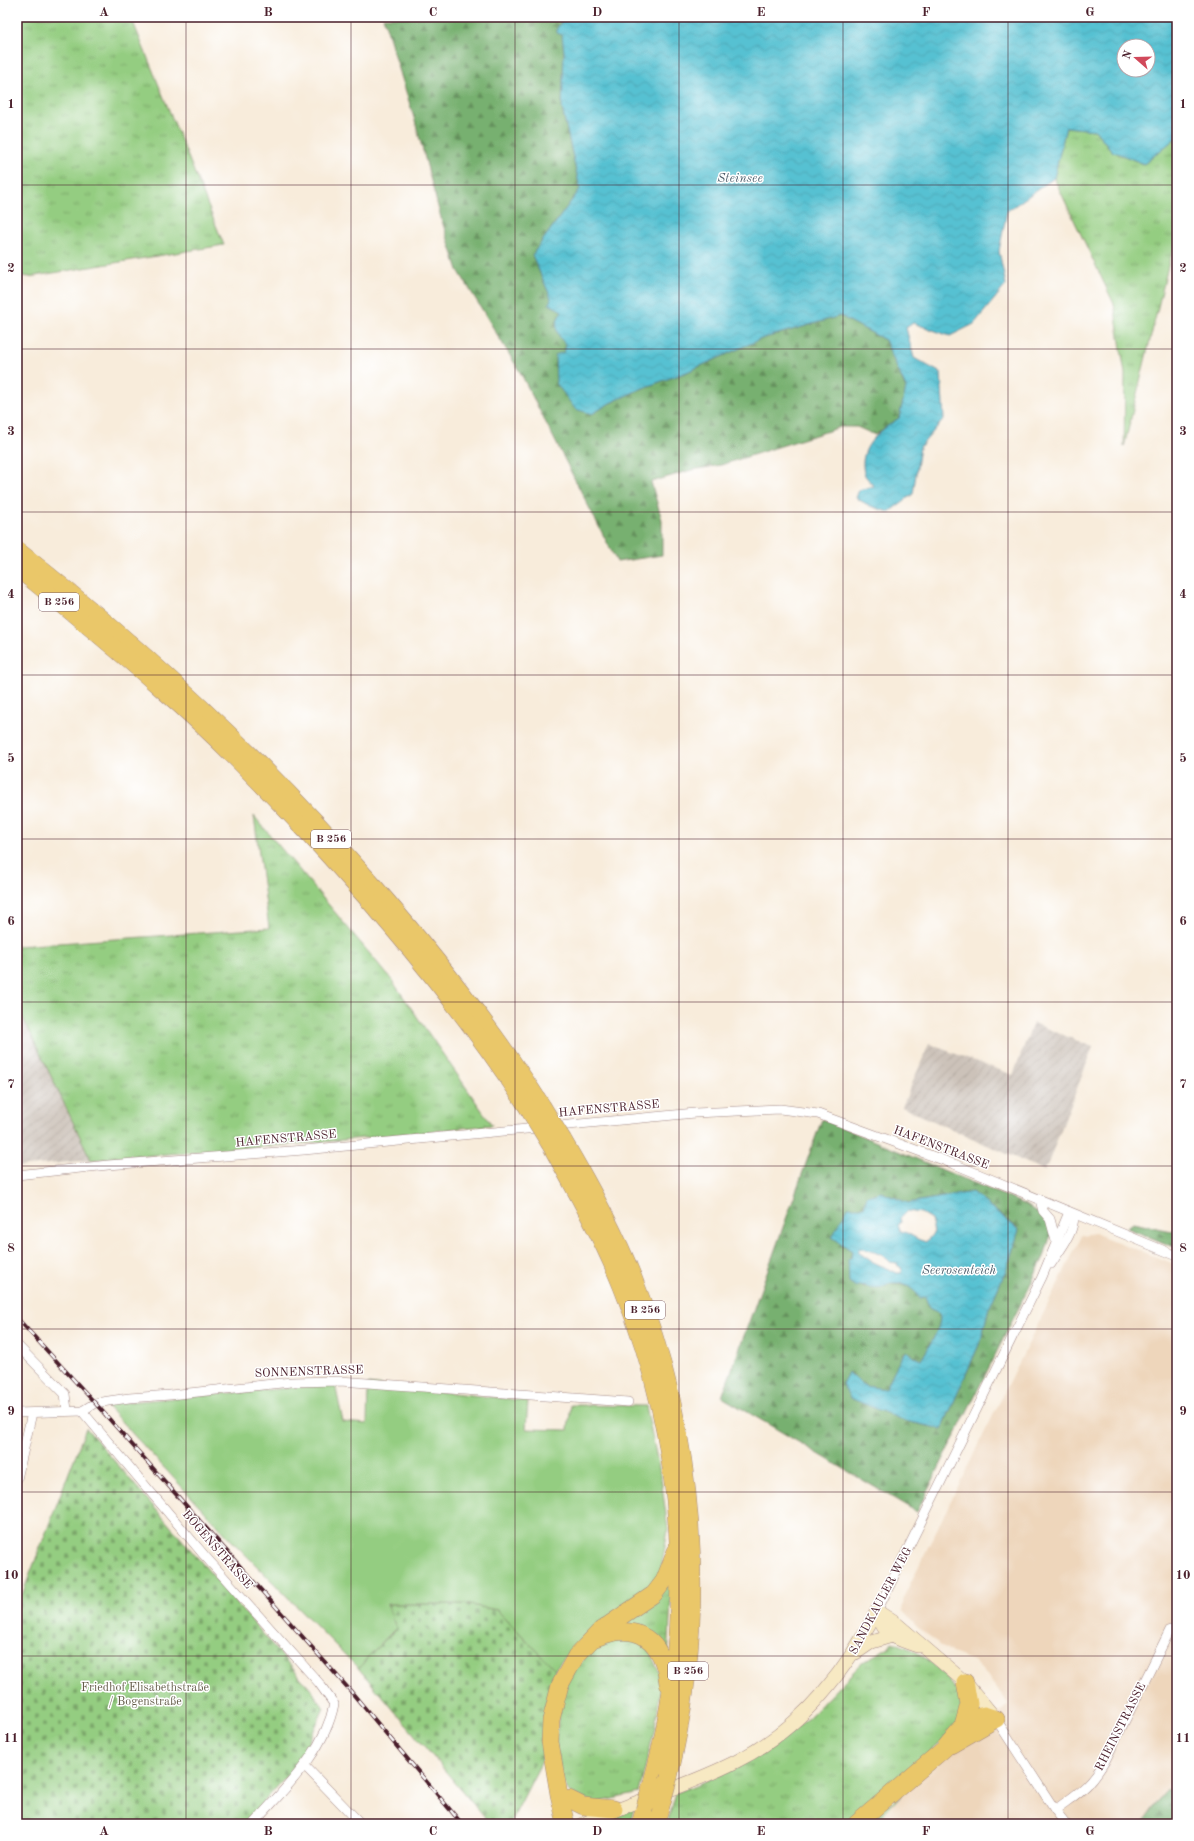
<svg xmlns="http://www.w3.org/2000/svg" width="1194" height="1841" viewBox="0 0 1194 1841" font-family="'Old Standard TT',serif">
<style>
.built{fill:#eed6bb}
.industrial{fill:url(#industrial-furrows)}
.grass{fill:url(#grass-tufts);stroke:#6f7656}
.forest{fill:url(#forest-firs);stroke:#60684d;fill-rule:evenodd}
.cemetery{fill:url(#cemetery-stones);stroke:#6f7656}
.green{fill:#94cd81;stroke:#6f7656}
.water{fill:url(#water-waves);stroke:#50707e;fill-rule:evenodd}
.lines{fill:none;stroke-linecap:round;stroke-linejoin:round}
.street-casing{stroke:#a18683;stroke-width:10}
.secondary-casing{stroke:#a18683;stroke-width:14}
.highway-casing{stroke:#a18683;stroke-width:18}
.street{stroke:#fff;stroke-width:9}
.secondary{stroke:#f7e9c3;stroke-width:13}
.highway{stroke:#eac769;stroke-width:17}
.rail-casing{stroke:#4a1f2b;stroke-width:4}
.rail{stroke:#fff;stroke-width:2.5;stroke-dasharray:8;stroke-linecap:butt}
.highway-bridge-casing{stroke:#a18683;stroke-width:18;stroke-linecap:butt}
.highway-bridge{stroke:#eac769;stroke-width:17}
.grid{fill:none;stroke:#4a1f2b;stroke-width:1;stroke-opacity:0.55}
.labels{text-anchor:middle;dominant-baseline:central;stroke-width:3;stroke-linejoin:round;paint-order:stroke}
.shield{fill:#fff;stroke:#80626b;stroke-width:1}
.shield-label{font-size:11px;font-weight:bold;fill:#4a1f2b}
.street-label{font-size:12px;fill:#4a1f2b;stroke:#fff}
.park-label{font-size:12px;fill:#645c49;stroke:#fff}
.water-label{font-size:13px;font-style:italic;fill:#4f606e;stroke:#fff}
.neatline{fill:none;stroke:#4a1f2b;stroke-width:1.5}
.grid-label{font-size:13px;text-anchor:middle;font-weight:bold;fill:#4a1f2b}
</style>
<defs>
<pattern id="industrial-furrows" width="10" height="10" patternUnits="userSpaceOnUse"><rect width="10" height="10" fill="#ccc2b9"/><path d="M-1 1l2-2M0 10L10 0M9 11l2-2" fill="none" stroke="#b1a69f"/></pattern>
<pattern id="grass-tufts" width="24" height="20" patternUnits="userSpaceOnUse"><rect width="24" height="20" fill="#94cd81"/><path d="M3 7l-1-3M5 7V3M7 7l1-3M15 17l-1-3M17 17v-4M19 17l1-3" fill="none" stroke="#7ba66a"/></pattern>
<pattern id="forest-firs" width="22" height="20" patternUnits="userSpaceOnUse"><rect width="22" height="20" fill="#77b06f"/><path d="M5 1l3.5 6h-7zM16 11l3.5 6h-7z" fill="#648f5b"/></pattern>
<pattern id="cemetery-stones" width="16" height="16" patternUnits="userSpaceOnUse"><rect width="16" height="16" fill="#94cd81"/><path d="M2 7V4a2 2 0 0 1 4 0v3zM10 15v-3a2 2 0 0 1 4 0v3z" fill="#7ba66a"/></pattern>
<pattern id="water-waves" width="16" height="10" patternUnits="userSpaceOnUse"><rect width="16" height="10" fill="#57c1d2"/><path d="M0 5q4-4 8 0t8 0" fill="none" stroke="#4da5b4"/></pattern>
</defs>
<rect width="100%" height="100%" fill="#fff"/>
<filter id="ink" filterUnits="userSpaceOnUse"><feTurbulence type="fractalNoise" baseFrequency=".025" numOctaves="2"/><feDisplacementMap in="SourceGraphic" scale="8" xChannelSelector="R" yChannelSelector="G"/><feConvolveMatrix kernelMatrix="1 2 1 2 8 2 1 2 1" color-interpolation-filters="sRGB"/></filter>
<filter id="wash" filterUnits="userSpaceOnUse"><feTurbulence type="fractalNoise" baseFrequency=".012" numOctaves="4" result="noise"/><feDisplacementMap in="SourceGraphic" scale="16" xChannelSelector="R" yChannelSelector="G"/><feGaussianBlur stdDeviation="0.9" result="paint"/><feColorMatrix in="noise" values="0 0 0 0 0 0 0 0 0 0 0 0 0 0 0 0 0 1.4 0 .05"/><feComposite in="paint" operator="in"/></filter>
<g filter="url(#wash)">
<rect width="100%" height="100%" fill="#f8ecdb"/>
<!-- built -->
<path class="built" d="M1094 1233 1177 1265V1824H875L901 1795 1008 1705 988 1677 974 1661 952 1653 917 1627 902 1610 904 1596 1082 1235Z"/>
<!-- industrial -->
<g class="industrial">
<path d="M17 1005 91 1160 17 1167Z"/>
<path d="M1033 1023 1093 1047 1045 1171 902 1107 929 1044 1013 1075Z"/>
</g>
<!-- grass -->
<g class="grass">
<path d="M17 17H131L224 245 29 277 17 275Z"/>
<path d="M1066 127 1095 130 1112 151 1144 164 1177 137V240L1169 262 1124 447 1125 374 1114 304 1054 178Z"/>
<path d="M254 816 391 979 492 1125 333 1141 91 1160 17 1005V946L269 928Z"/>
<path d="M672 1573 668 1661 617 1628Z"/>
<path d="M618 1636 645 1642 662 1678 655 1728 639 1793 594 1803 569 1792 564 1784 555 1747 560 1701 567 1681 595 1644Z"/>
<path d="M892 1642C925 1652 944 1671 962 1699L960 1726 857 1817 847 1824H669L668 1820 676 1793 737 1768 762 1754 788 1736 811 1715 863 1662 889 1647Z"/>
<path d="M901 1795 875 1824H863Z"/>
<path d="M634 1809 629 1824H600Z"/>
</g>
<!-- forest -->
<g class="forest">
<path d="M383 17 561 18 564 52 562 108 580 189 532 255 551 298 562 311C553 324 555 333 566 344L564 352 592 414 610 403 643 388 687 372 761 339 840 316 885 340 906 389 899 418 875 435 857 427H841L721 465 692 470 651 482 662 520V555L617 562 520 372 458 270 441 218 415 121Z"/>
<path d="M822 1119 1026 1205 1054 1224 1044 1257 917 1512 722 1397ZM881 1192 908 1203 972 1192 1019 1229 1007 1268 988 1311 981 1340 942 1429 905 1421 850 1397 842 1384 849 1372 865 1386 886 1389C890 1376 898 1366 904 1352L911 1353 914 1357 921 1360C926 1352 946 1321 938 1313 936 1311 932 1310 929 1308L925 1297 906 1285 887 1284 866 1287 849 1282 852 1251 832 1237Z"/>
<path d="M1133 1223 1177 1232V1248L1127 1228Z"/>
<path d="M1167 1789 1177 1797V1824H1142Z"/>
</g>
<!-- cemetery -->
<g class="cemetery">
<path d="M86 1428 312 1691 324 1708 300 1761 244 1824H17V1608Z"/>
<path d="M386 1604H465L497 1610 555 1669 545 1713 542 1761 510 1824H490L359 1669 367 1658 396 1629Z"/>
</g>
<!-- green -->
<path class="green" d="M335 1384 343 1422 367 1424 368 1384 528 1401 526 1429 568 1430 571 1405 646 1406 661 1478 668 1530 660 1576 635 1602 580 1640 555 1669 497 1610 465 1604H387L396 1628 367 1658 359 1669 231 1540 105 1404Z"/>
<!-- water -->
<g class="water">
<path d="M560 17H1177V137L1144 164 1112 151 1095 130 1066 127 1054 178 1007 211 999 251 1006 285 974 324 950 336 913 323 906 328 914 358 941 373 944 419 920 447 913 494 889 512 870 506 856 498 859 490 874 486C871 482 865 477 864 473 858 446 880 431 899 418L906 388 885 340 840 316 761 339 687 372 643 388 610 403 592 414 575 409 556 383 555 355 564 352 566 345C555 333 553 325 562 311L549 304 551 298 532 255 580 189 562 108 564 52 562 35 557 33V28L561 22ZM1124 46H1148V70H1124Z"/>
<path d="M881 1192 908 1203 972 1192 1019 1230 1007 1268 988 1311 981 1340 942 1429 905 1421 850 1398 842 1384 848 1372 865 1386 886 1389C889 1381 901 1355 907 1351L914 1357 921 1360C926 1352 946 1321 938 1313 936 1311 932 1310 929 1308L925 1297 920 1298C914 1288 901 1280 888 1284 885 1285 882 1288 877 1288 869 1288 863 1283 856 1287L849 1282 848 1260 851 1258 852 1251 832 1237 848 1207H864L867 1196ZM907 1211 921 1213 931 1219 934 1232 926 1242C916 1240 910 1233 901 1231L898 1226 901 1222 900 1218ZM860 1249C869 1249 885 1255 890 1262L897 1263 898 1266 901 1267V1273H897L871 1261 858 1252Z"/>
</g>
</g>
<g filter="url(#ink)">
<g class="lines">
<defs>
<g id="street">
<path d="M17 1175 108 1165 304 1150 695 1113 780 1109 818 1114 954 1164 1177 1256"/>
<path d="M1040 1200 1043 1211 1050 1219 1056 1241"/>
<path d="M1051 1264C1061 1248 1074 1234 1074 1215"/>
<path d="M17 1345 65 1394 67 1410"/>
<path d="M82 1411 204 1555 319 1683 334 1704C325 1752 284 1789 253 1824"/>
<path d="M17 1413 82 1411 95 1403 129 1398 170 1395 291 1382 340 1381 628 1402"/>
<path d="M17 1479 32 1413"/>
<path d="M17 1513 18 1515"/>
<path d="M877 1611 1042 1277 1069 1212"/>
<path d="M996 1719 1055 1810 1066 1824"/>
<path d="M305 1766 361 1824"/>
<path d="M1055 1810C1079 1792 1089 1788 1105 1761L1170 1630"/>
</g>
<g id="secondary">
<path d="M877 1611 897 1624 965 1682 996 1719"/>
<path d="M877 1611C883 1637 895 1638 917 1646"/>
<path d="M856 1653 872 1642 892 1636"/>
<path d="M583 1824C633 1801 687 1787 737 1761 800 1729 845 1673 877 1611"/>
</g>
<g id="highway">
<path d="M17 550C146 651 265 762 373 885 434 955 492 1027 542 1106"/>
<path d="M17 568C67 608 116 648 164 691 215 735 262 784 308 833 388 919 464 1009 528 1108"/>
<path d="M563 1140C589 1184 614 1229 633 1277 697 1436 709 1610 669 1777"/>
<path d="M550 1144C576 1191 602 1237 622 1287 686 1444 696 1619 652 1782"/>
<path d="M596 1638C639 1620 663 1641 668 1684"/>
<path d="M963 1726 969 1704 965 1682"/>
<path d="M951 1745 996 1719"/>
<path d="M569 1799 583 1806 614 1809"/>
<path d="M566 1824 559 1795 550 1742 551 1720 560 1685 576 1656 601 1630 654 1594 664 1581 676 1551"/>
<path d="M640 1824 644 1810"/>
<path d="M655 1824 661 1806"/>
<path d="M856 1824 944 1749 963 1726 971 1719 984 1715 996 1719"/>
</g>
</defs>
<!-- street casing -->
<use href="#street" class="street-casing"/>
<!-- secondary casing -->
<use href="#secondary" class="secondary-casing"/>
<!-- highway casing -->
<use href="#highway" class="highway-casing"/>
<!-- street -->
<use href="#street" class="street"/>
<!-- secondary -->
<use href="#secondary" class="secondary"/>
<!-- highway -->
<use href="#highway" class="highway"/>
<defs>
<path id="rail" d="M17 1318 95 1403 348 1688 462 1824"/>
</defs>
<!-- rail casing -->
<use href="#rail" class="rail-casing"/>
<!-- rail -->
<use href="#rail" class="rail"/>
<defs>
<g id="highway-bridge">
<path d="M542 1106 563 1140"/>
<path d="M528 1108 550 1144"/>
<path d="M661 1806 669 1777"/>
<path d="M644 1810 652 1782"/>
</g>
</defs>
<!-- highway-bridge casing -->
<use href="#highway-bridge" class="highway-bridge-casing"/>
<!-- highway-bridge -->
<use href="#highway-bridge" class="highway-bridge"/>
</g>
</g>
<!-- grid -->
<path class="grid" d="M186 17V1824M351 17V1824M515 17V1824M679 17V1824M843 17V1824M1008 17V1824M17 185H1177M17 349H1177M17 512H1177M17 675H1177M17 839H1177M17 1002H1177M17 1166H1177M17 1329H1177M17 1492H1177M17 1656H1177"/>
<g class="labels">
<!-- shield labels -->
<g class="shield">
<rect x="39" y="593" width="40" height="18" rx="3"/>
<rect x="311" y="830" width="40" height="18" rx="3"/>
<rect x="625" y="1301" width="40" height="18" rx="3"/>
<rect x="668" y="1662" width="40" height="18" rx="3"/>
</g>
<g class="shield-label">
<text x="59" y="602">B 256</text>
<text x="331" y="839">B 256</text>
<text x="645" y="1310">B 256</text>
<text x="688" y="1671">B 256</text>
</g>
<!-- street labels -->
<g class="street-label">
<text transform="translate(609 1109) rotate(-5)">HAFENSTRASSE</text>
<text transform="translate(286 1139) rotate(-5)">HAFENSTRASSE</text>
<text transform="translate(941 1148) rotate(21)">HAFENSTRASSE</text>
<text transform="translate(309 1372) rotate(-2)">SONNENSTRASSE</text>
<text transform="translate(217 1550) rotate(49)">BOGENSTRASSE</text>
<text transform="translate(881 1601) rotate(-62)">SANDKAULER WEG</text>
<text transform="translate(1121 1727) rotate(-63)">RHEINSTRASSE</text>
</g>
<!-- park labels -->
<g class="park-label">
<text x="145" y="1688">Friedhof Elisabethstraße<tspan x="145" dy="14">/ Bogenstraße</tspan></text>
</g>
<!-- water labels -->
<g class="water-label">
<text x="740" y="178">Steinsee</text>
<text x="959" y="1270">Seerosenteich</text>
</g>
</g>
<!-- margin -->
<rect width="1194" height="1841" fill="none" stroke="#fff" stroke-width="44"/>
<!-- north arrow -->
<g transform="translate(1136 58) rotate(290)"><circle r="19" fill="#ffffff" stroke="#b7a5aa"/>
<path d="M0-3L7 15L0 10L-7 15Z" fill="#d1495b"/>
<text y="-6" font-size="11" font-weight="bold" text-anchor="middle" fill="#4a1f2b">N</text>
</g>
<rect x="22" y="22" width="1150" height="1797" class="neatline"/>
<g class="grid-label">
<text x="104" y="16">A</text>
<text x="268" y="16">B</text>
<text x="433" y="16">C</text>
<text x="597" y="16">D</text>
<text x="761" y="16">E</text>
<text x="926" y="16">F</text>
<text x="1090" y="16">G</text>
<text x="11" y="108">1</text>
<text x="1183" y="108">1</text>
<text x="11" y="272">2</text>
<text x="1183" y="272">2</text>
<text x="11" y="435">3</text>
<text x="1183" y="435">3</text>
<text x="11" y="598">4</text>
<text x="1183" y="598">4</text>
<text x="11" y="762">5</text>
<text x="1183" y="762">5</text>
<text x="11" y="925">6</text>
<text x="1183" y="925">6</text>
<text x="11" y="1088">7</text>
<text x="1183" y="1088">7</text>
<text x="11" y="1252">8</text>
<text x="1183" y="1252">8</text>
<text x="11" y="1415">9</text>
<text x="1183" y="1415">9</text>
<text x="11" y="1579">10</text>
<text x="1183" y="1579">10</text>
<text x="11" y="1742">11</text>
<text x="1183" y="1742">11</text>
<text x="104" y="1835">A</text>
<text x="268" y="1835">B</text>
<text x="433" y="1835">C</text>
<text x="597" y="1835">D</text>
<text x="761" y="1835">E</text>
<text x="926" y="1835">F</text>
<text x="1090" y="1835">G</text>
</g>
</svg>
